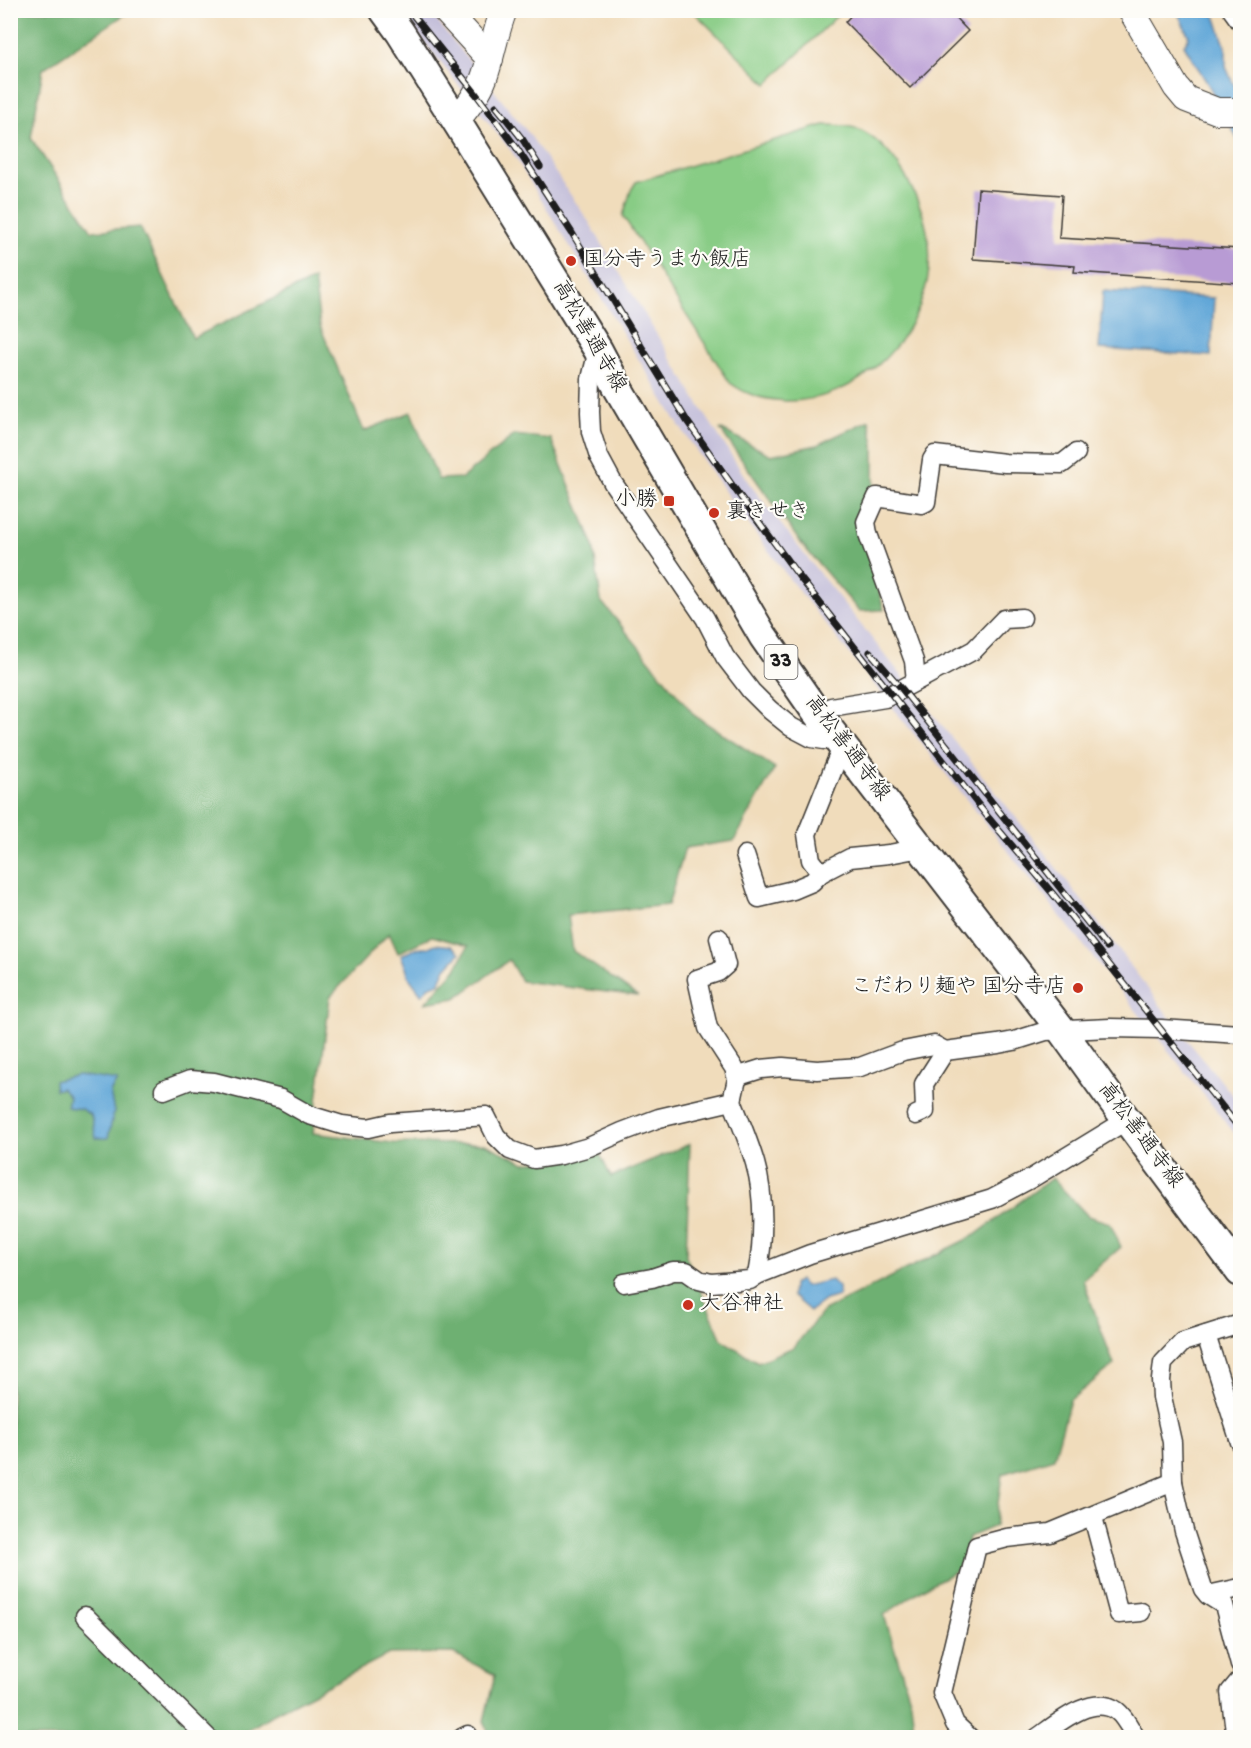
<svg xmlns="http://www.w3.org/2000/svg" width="1251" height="1748" viewBox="0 0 1251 1748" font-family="'Gochi Hand','Klee One',sans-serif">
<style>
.industrial{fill:#c5c0da}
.green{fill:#88cc85;stroke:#527450;stroke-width:1.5}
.forest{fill:#6eb072;stroke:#456647;stroke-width:1.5}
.water{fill:#62a7d8;stroke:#3f627a;stroke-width:1.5}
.building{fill:#b89bd4}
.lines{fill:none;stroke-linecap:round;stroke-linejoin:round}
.street-casing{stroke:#3c3934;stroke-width:21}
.secondary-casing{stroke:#3c3934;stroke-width:28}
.primary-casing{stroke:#3c3934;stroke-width:32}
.street{stroke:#fff;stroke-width:18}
.secondary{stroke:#fff;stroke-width:26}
.primary{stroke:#fff;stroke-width:28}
.rail-casing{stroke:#1c1c1c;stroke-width:7}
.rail{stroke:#fdfcf7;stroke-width:4.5;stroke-dasharray:14;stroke-linecap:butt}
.poi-dot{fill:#c8321e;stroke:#fdfcf7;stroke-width:2}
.labels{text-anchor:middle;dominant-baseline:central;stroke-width:4.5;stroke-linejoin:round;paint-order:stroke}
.shield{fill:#fdfcf7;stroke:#605f5e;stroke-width:1.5}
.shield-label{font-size:20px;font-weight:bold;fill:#1c1c1c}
.poi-label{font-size:21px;fill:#1c1c1c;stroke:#fdfcf7;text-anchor:start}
.street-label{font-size:21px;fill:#1c1c1c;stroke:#fdfcf7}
</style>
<rect width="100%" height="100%" fill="#fdfcf7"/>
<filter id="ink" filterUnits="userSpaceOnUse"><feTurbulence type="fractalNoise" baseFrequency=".0167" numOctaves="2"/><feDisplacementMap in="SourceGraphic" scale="12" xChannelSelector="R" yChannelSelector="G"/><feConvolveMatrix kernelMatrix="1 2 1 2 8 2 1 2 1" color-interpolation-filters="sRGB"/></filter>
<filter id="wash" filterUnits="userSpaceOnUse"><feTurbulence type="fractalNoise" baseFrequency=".008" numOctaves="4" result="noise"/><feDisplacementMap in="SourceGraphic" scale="24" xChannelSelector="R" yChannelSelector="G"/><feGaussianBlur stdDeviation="1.35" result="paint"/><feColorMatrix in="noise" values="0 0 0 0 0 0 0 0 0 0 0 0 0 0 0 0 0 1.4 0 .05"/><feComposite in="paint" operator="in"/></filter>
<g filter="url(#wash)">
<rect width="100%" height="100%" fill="#f0dcbb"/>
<!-- industrial -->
<path class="industrial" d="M399 11H429L530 135 589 222 703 411 749 483 812 564 1067 881 1179 1030 1240 1104V1140L791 581 730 499 680 427 512 152Z"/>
<!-- green -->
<g class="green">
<path d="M693 11H842L767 84Z"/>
<path d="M824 125C834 125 846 125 855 128 877 137 892 154 904 174 923 206 935 244 927 282 912 348 854 402 785 401 774 400 761 399 750 394 743 392 736 387 730 383L623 216 631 190 636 182Z"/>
</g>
<!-- forest -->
<g class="forest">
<path d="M11 11H130L43 69 31 138 92 231 140 227 193 338 314 279 320 326 364 431 411 412 438 479 462 478 514 435 551 439 593 544 601 601 695 716 775 768 734 841 685 848 668 905 568 915 573 951 638 996 521 981 509 960 456 998 425 1003 456 969 468 946 432 936 398 953 389 933 330 997 313 1133 393 1143 485 1144 525 1163 599 1152 611 1177 690 1144 686 1256 722 1340 758 1362 794 1347 823 1311 975 1235 1052 1178 1088 1216 1110 1223 1121 1247 1083 1280 1114 1365 1070 1400 1054 1458 1002 1474 995 1526 969 1537 964 1567 924 1588 884 1615 911 1702 915 1737H490L484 1721 495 1675 453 1653 389 1654 276 1712 237 1737 11 1738Z"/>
<path d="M869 420 874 444V487L862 529 884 610 859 611 800 542 720 429 771 455 817 445Z"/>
</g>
<!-- water -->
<g class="water">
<path d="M1177 11H1212L1216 18 1226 49V67L1235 87 1240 89V144L1209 86 1184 45 1189 37Z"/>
<path d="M1103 291 1214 298 1211 356 1099 349Z"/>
<path d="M435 944 452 946 460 953 446 968 439 983 428 987 422 995 410 979 401 955 418 948H427Z"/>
<path d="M78 1075 117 1081 110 1092 114 1112 108 1138H96L91 1115 81 1109 67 1107 69 1097 62 1088 55 1090 54 1081Z"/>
<path d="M799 1280 805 1286 831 1280 838 1287 839 1296 825 1300 810 1311 792 1296 793 1285Z"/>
</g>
<g id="blocks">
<!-- building -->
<g class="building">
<path d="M856 10H948L968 31 910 88 845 22Z"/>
<path d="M978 189 1062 195 1059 238 1240 249V283L1074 272 1075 266 973 259Z"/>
</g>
</g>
</g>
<g filter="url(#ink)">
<use href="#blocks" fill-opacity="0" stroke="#3c3934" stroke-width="1.5"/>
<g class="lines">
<defs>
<g id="street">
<path d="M1232 10 1240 21"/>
<path d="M598 350 591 379 590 412 591 432 599 457 613 483 705 618 725 657 751 691 770 710 791 727 812 738 824 740 836 738"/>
<path d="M916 681 914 661 868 534 866 522 877 497 922 504 926 502 932 460 935 455 1005 463 1062 464 1076 453"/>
<path d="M816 712 831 707 885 698 974 650 1004 619 1022 618"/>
<path d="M745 855 759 898 793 890 812 882 821 873 850 858 889 854 921 848"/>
<path d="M821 873 811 860 807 834 838 757 845 749"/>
<path d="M719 938 726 965 718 972 697 979 708 1028 734 1068 737 1079"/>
<path d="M164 1090 190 1080 214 1082 281 1099 309 1115 342 1125 368 1128 390 1123 486 1116 496 1136 510 1150 534 1159 561 1155 589 1147 622 1132 659 1118 732 1101 737 1079 742 1075 761 1069 783 1067 817 1070 860 1067 903 1051 934 1045 945 1051 998 1044 1014 1041 1046 1031 1110 1028 1161 1029 1240 1034"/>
<path d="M732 1101C740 1121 749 1142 755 1163 765 1197 764 1240 757 1275"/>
<path d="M916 1115 925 1111 924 1084 945 1051"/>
<path d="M624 1283 652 1278 673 1271H686L699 1280 711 1283 750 1280 757 1275 810 1254 992 1199 1032 1178 1127 1120"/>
<path d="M1206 1335 1240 1442"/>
<path d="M1173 1482 1184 1531 1203 1589 1208 1595 1224 1605 1240 1665"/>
<path d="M1093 1517 1119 1614 1141 1612"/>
<path d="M1208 1595 1240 1588"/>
<path d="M85 1616 208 1738"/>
<path d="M462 1738 468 1735 469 1738"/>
<path d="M970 1738 955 1724 942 1693 977 1546 1007 1538 1050 1533 1173 1482 1172 1442 1162 1397 1161 1380 1163 1363 1183 1342 1240 1324"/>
<path d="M1037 1738C1057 1724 1092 1693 1117 1711 1125 1717 1131 1730 1136 1738"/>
<path d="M1236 1738 1230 1692 1240 1680"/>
</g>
<g id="secondary">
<path d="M445 10 490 59"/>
<path d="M1131 10 1176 87 1186 99 1217 111H1240"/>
<path d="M456 121C467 108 478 94 484 78 492 56 495 32 504 10"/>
</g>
<path id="primary" d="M384 10 400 32 460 127 598 350 619 390 763 636 816 712 1062 1031 1106 1092 1240 1272"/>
</defs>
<!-- street casing -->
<use href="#street" class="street-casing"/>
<!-- secondary casing -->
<use href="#secondary" class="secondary-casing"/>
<!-- primary casing -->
<use href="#primary" class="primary-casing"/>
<!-- street -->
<use href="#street" class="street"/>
<!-- secondary -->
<use href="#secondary" class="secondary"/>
<!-- primary -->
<use href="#primary" class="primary"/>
<defs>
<g id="rail">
<path d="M409 10 476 94 516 147 572 233 687 421 737 492 798 575 987 816 1053 894 1240 1129"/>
<path d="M496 106 523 140 540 167"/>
<path d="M870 652 902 689 1107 947"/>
</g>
</defs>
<!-- rail casing -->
<use href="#rail" class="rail-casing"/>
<!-- rail -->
<use href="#rail" class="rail"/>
</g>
</g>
<!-- markers -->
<g class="poi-dot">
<circle cx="571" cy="261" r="6"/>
<rect x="663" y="495" width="12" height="12" rx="3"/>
<circle cx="714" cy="513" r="6"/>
<circle cx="1078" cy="988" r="6"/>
<circle cx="688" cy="1305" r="6"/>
</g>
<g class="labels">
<!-- shield labels -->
<rect class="shield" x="764.5" y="645" width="33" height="34" rx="4.5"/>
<g class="shield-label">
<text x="781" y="662">33</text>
</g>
<!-- poi labels -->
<g class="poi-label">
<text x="583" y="261">国分寺うまか飯店</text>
<text x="657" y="501" text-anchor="end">小勝</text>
<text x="726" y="513">裏きせき</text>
<text x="1066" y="988" text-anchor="end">こだわり麺や 国分寺店</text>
<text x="700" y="1305">大谷神社</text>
</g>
<!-- street labels -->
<g class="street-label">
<text transform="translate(588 337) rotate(60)">高松善通寺線</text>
<text transform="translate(846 749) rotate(53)">高松善通寺線</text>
<text transform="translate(1139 1136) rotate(53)">高松善通寺線</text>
</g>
</g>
<!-- margin -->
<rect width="1251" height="1748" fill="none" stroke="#fdfcf7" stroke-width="36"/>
</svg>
